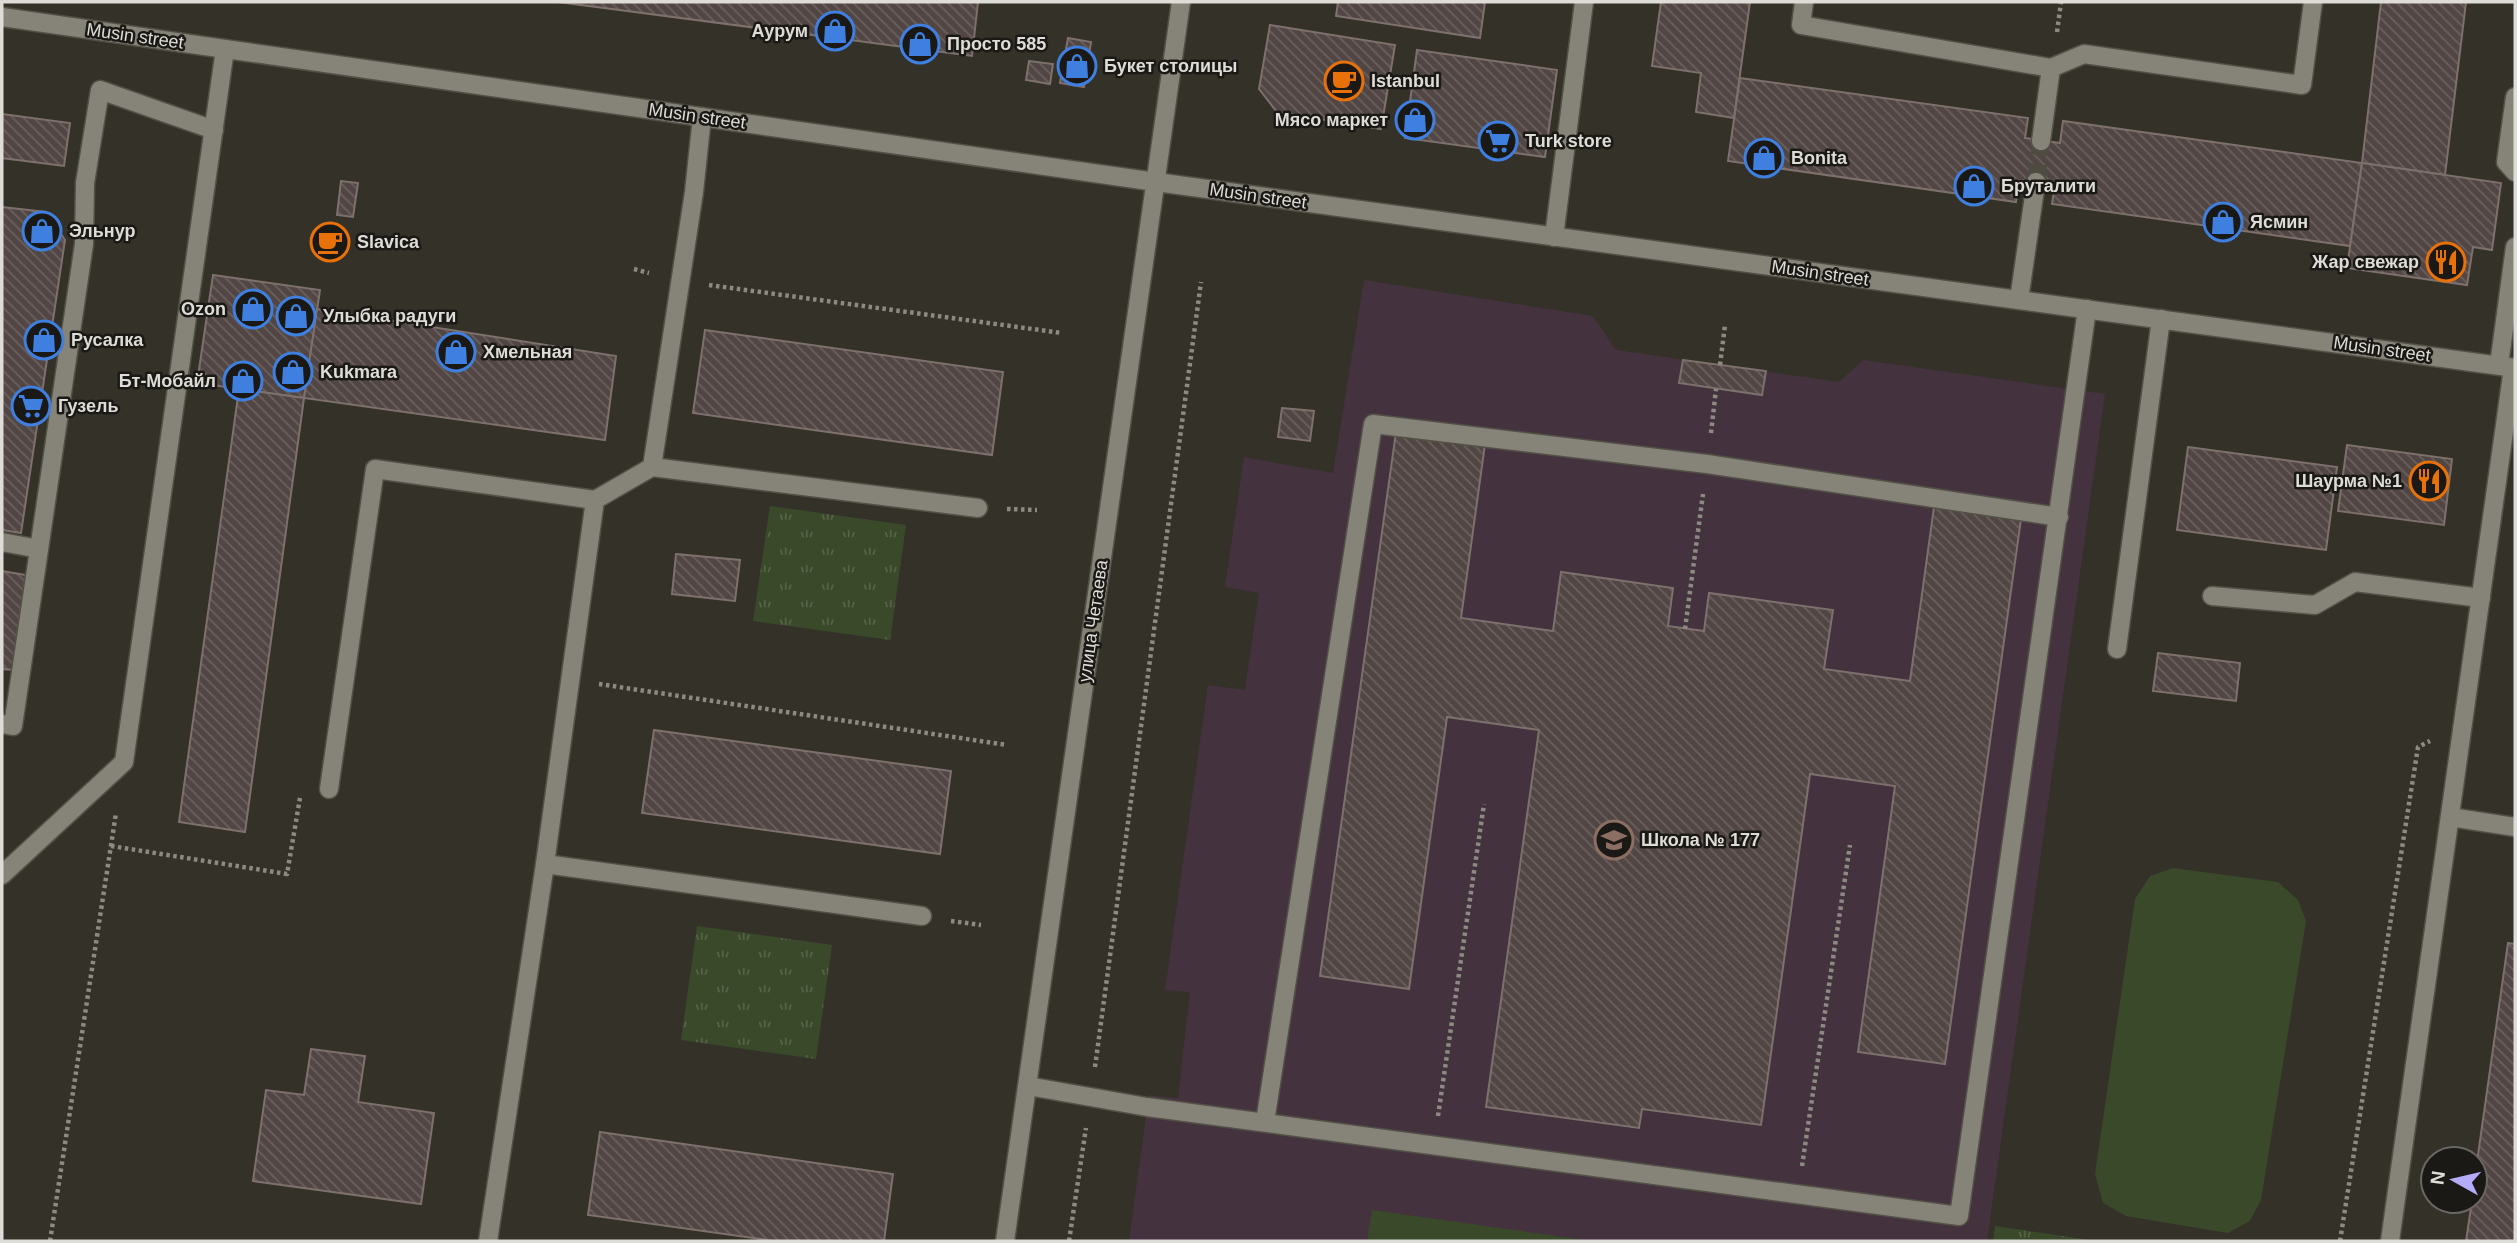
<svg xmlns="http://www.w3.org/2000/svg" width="2517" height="1243" viewBox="0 0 2517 1243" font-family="Arial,sans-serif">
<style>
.education{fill:#44333e}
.grass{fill:url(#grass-tufts)}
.garden{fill:#3a492a}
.building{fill:url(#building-back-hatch);stroke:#7d706d;stroke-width:2}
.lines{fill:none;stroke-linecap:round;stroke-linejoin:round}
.minor-tunnel{stroke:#4e4b42;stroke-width:18;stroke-dasharray:18 9;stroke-linecap:butt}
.minor-casing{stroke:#525047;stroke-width:21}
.path{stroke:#8d8a83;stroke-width:4.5;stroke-dasharray:3.5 3.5;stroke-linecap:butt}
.minor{stroke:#868378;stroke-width:18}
.labels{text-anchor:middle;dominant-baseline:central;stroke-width:5;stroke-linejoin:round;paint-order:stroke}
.poi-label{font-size:18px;font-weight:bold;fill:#dedcd6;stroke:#1b1915;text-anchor:start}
.street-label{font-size:18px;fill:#dedcd6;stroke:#1b1915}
</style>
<defs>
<pattern id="grass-tufts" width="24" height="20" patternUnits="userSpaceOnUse" patternTransform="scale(1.75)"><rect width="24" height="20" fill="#3a492a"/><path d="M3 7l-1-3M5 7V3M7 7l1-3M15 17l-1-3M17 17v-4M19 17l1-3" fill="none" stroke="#566348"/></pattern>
<pattern id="building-back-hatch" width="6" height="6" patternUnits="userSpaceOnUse" patternTransform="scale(1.75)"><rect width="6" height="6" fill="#514643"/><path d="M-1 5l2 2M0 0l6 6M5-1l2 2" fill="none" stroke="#6a605d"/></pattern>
</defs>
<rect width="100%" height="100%" fill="#343128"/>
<!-- education -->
<path class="education" d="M1364 280 1593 316 1616 350 1839 382 1863 360 2105 394 1987 1241H1129L1149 1095 1178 1098 1190 992 1165 990 1208 685 1245 690 1259 593 1225 587 1244 457 1333 473Z"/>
<!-- grass -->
<g class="grass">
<path d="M770 506 906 525 890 640 753 621Z"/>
<path d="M697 926 832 945 816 1059 681 1040Z"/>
<path d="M1995 1226 2097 1241H1993Z"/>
</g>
<!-- garden -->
<g class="garden">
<path d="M2173 868 2278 882 2298 900 2306 921 2261 1200 2250 1221 2228 1233 2126 1216 2103 1203 2095 1174 2135 899 2150 876Z"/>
<path d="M1372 1210 1591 1241H1367Z"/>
</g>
<!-- building -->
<g class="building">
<path d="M558 2H978L972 56Z"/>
<path d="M1338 2H1485L1480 38 1336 16Z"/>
<path d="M1661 2H1750L1734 118 1696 112 1701 73 1652 66Z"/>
<path d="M2381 2H2466L2445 175 2362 163Z"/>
<path d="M1270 25 1395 45 1381 129 1277 112 1259 89Z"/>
<path d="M1068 38 1091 42 1084 87 1060 83Z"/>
<path d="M1417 50 1557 70 1545 157 1405 138Z"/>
<path d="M1029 61 1053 64 1050 84 1026 80Z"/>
<path d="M1740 78 2028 118 2025 138 2060 143 2063 121 2362 163 2350 246 2052 204 2055 185 2019 180 2016 202 1728 161Z"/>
<path d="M2 114 70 123 64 166 2 158Z"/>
<path d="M2362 163 2501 183 2492 250 2473 247 2467 285 2347 268Z"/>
<path d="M341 181 358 183 353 217 337 215Z"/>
<path d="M2 207 46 212 65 240 21 533 2 530Z"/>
<path d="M213 275 320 290 304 398 197 383Z"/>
<path d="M317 309 616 356 605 440 304 398Z"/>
<path d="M705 330 1003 372 992 455 693 413Z"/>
<path d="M1683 360 1766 371 1762 395 1679 383Z"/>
<path d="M239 389 304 398 245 832 179 822Z"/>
<path d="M1282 408 1314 411 1310 441 1278 437Z"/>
<path d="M1396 432 1485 444 1461 618 1553 631 1561 572 1673 588 1668 626 1704 631 1709 593 1833 610 1824 669 1910 681 1934 507 2021 519 1945 1064 1858 1052 1895 786 1810 774 1761 1125 1642 1109 1639 1128 1486 1107 1539 730 1447 717 1409 989 1320 976Z"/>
<path d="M2347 445 2452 459 2444 525 2338 511Z"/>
<path d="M2188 447 2337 467 2326 550 2177 530Z"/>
<path d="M676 554 740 560 735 601 672 594Z"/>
<path d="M2 571 26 575 12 670 2 669Z"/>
<path d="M2158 653 2240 663 2236 701 2153 691Z"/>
<path d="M654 730 951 771 940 854 642 813Z"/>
<path d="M2508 943 2515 944V1241H2466L2472 1201H2475V1176Z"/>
<path d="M311 1049 365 1056 358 1102 434 1113 421 1204 253 1181 266 1090 304 1095Z"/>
<path d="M600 1132 893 1174 884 1241H774L588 1215Z"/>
</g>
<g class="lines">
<!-- minor-tunnel -->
<path class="minor-tunnel" d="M2036 182 2041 141"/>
<defs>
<g id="minor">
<path d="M1804 2 1801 25 2051 68 2084 54 2302 85 2313 2"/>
<path d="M2 17 1156 182 2515 368"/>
<path d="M2515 97 2506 162 2515 172"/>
<path d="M2041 141 2051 68"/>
<path d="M1554 237 1584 2"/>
<path d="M2019 300 2036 182"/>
<path d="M2499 365 2515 247"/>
<path d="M652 467 978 508"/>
<path d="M2 542 39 549"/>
<path d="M2212 596 2315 605 2355 582 2481 598"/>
<path d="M2117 649 2161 319"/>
<path d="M2 724 13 726 84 244 85 183 100 90 214 130"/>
<path d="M329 789 375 469 595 500"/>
<path d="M2450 817 2515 827"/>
<path d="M545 864 922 916"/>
<path d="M2 875 124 762 225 49"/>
<path d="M1028 1086 1147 1107 1959 1216 2087 309"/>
<path d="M1265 1122 1373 424 1707 464 2059 517"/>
<path d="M488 1241 545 864 595 500 652 467 694 192 702 117"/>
<path d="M1005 1241 1181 2"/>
<path d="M2390 1241 2513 368"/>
</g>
</defs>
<!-- minor casing -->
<use href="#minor" class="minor-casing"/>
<!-- path -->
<g class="path">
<path d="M2057 32 2061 2"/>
<path d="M634 269 649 273"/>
<path d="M709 285 1062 333"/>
<path d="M1720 365 1725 325"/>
<path d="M1711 433 1716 389"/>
<path d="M1007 509 1037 510"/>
<path d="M1685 629 1703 494"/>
<path d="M599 684 1007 745"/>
<path d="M111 846 287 874 300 798"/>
<path d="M951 921 981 925"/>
<path d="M1095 1067 1201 282"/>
<path d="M1438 1116 1484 804"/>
<path d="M1802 1166 1850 845"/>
<path d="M50 1241 116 813"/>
<path d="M1069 1241 1086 1128"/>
<path d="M2340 1241 2418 747 2430 741"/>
</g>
<!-- minor -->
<use href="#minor" class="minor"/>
</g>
<!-- icons -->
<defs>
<symbol id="shop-ring" viewBox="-11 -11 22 22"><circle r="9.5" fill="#1b1915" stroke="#3f7fe0" stroke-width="1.5"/><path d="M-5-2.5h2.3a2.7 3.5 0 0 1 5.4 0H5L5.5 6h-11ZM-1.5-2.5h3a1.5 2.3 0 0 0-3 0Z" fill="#3f7fe0"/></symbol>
<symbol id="cafe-ring" viewBox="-11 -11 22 22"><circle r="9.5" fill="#1b1915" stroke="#e8710a" stroke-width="1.5"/><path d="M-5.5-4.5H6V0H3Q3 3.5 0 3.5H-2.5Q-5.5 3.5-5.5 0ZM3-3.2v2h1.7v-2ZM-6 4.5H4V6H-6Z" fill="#e8710a"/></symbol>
<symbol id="supermarket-ring" viewBox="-11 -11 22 22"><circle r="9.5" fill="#1b1915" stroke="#3f7fe0" stroke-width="1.5"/><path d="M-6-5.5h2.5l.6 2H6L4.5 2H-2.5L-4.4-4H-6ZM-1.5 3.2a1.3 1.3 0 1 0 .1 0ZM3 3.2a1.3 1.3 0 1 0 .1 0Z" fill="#3f7fe0"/></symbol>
<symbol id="restaurant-ring" viewBox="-11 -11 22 22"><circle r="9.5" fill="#1b1915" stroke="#e8710a" stroke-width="1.5"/><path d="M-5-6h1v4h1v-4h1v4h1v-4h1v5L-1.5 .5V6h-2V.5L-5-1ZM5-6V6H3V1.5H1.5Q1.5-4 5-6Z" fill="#e8710a"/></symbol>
<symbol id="school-ring" viewBox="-11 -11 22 22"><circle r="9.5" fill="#1b1915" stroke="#8d6e63" stroke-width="1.5"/><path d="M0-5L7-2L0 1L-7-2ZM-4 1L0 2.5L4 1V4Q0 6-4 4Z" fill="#8d6e63"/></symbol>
</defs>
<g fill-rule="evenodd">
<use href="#shop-ring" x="813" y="9" width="44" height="44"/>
<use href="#shop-ring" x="898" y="22" width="44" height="44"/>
<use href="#shop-ring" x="1055" y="44" width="44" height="44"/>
<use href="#cafe-ring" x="1322" y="59" width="44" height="44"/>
<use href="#shop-ring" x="1393" y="98" width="44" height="44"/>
<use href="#supermarket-ring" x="1476" y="119" width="44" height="44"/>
<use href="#shop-ring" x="1742" y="136" width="44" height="44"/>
<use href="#shop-ring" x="1952" y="164" width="44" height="44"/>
<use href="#shop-ring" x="2201" y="200" width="44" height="44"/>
<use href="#shop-ring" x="20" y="209" width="44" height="44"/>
<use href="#cafe-ring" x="308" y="220" width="44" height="44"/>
<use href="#restaurant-ring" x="2424" y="240" width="44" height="44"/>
<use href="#shop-ring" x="231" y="287" width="44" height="44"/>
<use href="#shop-ring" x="274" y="294" width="44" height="44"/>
<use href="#shop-ring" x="22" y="318" width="44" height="44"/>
<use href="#shop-ring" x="434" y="330" width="44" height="44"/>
<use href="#shop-ring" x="271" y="350" width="44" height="44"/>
<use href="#shop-ring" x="221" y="359" width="44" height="44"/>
<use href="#supermarket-ring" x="9" y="384" width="44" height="44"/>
<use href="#restaurant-ring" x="2407" y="459" width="44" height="44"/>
<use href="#school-ring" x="1592" y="818" width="44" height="44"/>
</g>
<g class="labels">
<!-- poi labels -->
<g class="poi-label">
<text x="808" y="31" text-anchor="end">Аурум</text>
<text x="947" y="44">Просто 585</text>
<text x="1104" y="66">Букет столицы</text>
<text x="1371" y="81">Istanbul</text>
<text x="1388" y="120" text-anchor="end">Мясо маркет</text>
<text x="1525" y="141">Turk store</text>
<text x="1791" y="158">Bonita</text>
<text x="2001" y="186">Бруталити</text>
<text x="2250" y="222">Ясмин</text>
<text x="69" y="231">Эльнур</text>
<text x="357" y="242">Slavica</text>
<text x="2419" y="262" text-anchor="end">Жар свежар</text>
<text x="226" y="309" text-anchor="end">Ozon</text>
<text x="323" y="316">Улыбка радуги</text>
<text x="71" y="340">Русалка</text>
<text x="483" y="352">Хмельная</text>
<text x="320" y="372">Kukmara</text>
<text x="216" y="381" text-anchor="end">Бт-Мобайл</text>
<text x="58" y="406">Гузель</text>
<text x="2402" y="481" text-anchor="end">Шаурма №1</text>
<text x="1641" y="840">Школа № 177</text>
</g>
<!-- street labels -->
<g class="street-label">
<text transform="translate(135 36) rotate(8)">Musin street</text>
<text transform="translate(697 116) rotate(8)">Musin street</text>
<text transform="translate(1258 196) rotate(8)">Musin street</text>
<text transform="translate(1820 273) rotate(8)">Musin street</text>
<text transform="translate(2382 349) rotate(8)">Musin street</text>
<text transform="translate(1093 621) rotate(-82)">улица Четаева</text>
</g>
</g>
<!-- border -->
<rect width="2517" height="1243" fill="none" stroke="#dedcd6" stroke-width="7"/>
<!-- north arrow -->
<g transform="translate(2454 1180) rotate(278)"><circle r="33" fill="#1b1915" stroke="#696762" stroke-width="2"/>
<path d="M0-5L12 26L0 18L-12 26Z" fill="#b4acf9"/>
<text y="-10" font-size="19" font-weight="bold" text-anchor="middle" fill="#dedcd6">N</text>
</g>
</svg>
